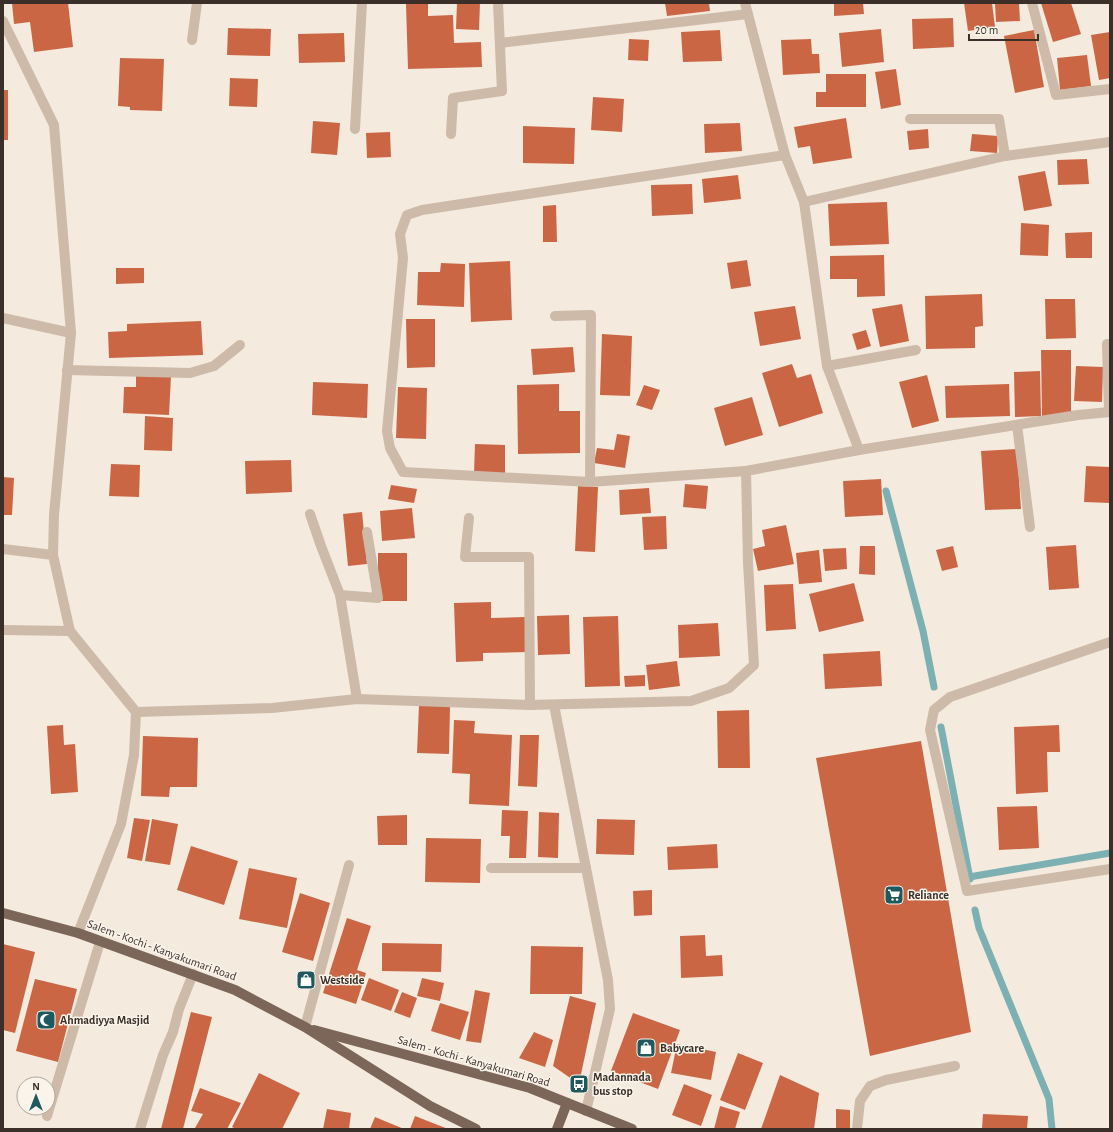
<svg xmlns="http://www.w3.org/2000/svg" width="1113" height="1132" viewBox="0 0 1113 1132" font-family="'Alegreya Sans',sans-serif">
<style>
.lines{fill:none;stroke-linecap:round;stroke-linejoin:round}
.stream{stroke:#7cb0b2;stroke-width:7}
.building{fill:#cb6645}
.service{stroke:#cdbaa9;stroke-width:10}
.minor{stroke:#cdbaa9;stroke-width:10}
.primary{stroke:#7c665a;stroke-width:10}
.labels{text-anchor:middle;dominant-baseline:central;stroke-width:3;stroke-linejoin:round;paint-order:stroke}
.poi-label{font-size:12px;font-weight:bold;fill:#3a2f29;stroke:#fbf4eb;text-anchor:start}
.street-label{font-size:12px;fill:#3a2f29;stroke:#fbf4eb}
</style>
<rect width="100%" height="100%" fill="#f4eade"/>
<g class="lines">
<!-- stream -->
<g class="stream">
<path d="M886 491 923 631 934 687"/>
<path d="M941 727 970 879"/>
<path d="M969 877 1110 853"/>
<path d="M975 910 979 928 1049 1099 1052 1129"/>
</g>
</g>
<!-- building -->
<g class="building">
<path d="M12 3H68L73 47 34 52 30 22 14 24Z"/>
<path d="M428 3V16L453 15 454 43 481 42 482 67 408 69 406 4Z"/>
<path d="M457 3H480L479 30 456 29Z"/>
<path d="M665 3H709L710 11 667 16Z"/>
<path d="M834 3H863L864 14 834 16Z"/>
<path d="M964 3H992L995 27 968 31Z"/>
<path d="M995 3H1019L1020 21 996 22Z"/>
<path d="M1041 3H1071L1081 34 1053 42Z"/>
<path d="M953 18 954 47 913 49 912 19Z"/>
<path d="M228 28 271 29 270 56 227 55Z"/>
<path d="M881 29 884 62 842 67 839 33Z"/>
<path d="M720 30 722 61 683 62 681 32Z"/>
<path d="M1034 30 1044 87 1015 93 1004 36Z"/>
<path d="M1110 32V78L1099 80 1091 35Z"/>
<path d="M344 33 345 62 299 63 298 34Z"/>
<path d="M629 39 649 40 648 61 628 60Z"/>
<path d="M811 39 812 54H819L820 73 783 75 781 40Z"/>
<path d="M1087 55 1091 86 1060 90 1057 58Z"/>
<path d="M120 58 164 59 162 111 130 110V107L118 106Z"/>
<path d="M896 69 901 105 881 109 875 72Z"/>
<path d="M826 74H866V107H816V92H826Z"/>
<path d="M230 78 258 79 257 107 229 106Z"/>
<rect x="3" y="90" width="5" height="50"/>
<path d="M593 97 624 99 622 132 591 130Z"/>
<path d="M846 118 852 158 813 164 810 146 798 148 794 127Z"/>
<path d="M313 121 340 123 337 155 311 153Z"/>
<path d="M740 123 742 151 705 153 704 124Z"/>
<path d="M523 126 575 128 574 164 523 163Z"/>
<path d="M928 129 929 148 909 150 907 131Z"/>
<path d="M390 132 391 157 367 158 366 133Z"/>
<path d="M972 134 998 136 997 153 970 151Z"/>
<path d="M1087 159 1089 184 1058 185 1057 160Z"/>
<path d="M1045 171 1052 206 1024 211 1018 176Z"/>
<path d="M738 175 741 199 704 203 702 179Z"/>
<path d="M692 184 693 214 652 216 651 185Z"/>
<path d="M887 202 889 244 830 246 828 204Z"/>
<path d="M556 205 557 242H543V206Z"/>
<path d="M1021 223 1049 225 1048 256 1020 255Z"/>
<path d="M1092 232V258H1066L1065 233Z"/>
<path d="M884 255 885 296 857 297V279H830V256Z"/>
<path d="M747 260 751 286 731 289 727 263Z"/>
<path d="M510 261 512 320 471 322 469 263Z"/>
<path d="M441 263 465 264 464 307 417 305 418 272H440Z"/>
<path d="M116 268H144V283L116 284Z"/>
<path d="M982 294 983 326 975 327V348L926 349 925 296Z"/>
<path d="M1045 299H1075L1076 338 1046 339Z"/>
<path d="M902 304 909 341 880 347 872 309Z"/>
<path d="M795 306 801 339 760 346 754 312Z"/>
<path d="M406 319H435V367L407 368Z"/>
<path d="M201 321 203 355 109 358 108 332 127 331V324Z"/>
<path d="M866 330 871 346 857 350 852 334Z"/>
<path d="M602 334 632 336 630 396 600 395Z"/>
<path d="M573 347 575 372 533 375 531 349Z"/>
<path d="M1041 350H1071V415L1042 416Z"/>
<path d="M792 364 797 378 811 374 823 413 779 427 762 373Z"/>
<path d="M1076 366 1103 367 1102 402 1074 401Z"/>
<path d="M1040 371 1041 416 1015 417 1014 372Z"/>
<path d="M136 375 171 376 169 415 123 413 124 387H136Z"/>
<path d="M927 375 939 421 912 428 899 382Z"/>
<path d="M313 382 368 384 367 418 312 415Z"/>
<path d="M559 384V411H580V453L518 454 517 385Z"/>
<path d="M1009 384 1010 416 946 418 945 386Z"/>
<path d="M644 385 660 390 652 410 636 405Z"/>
<path d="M398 387 427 388 426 439 396 438Z"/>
<path d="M752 397 763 435 725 446 714 408Z"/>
<path d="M145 416 173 418 172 451 144 450Z"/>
<path d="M617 434 630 436 625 468 594 463 597 448 614 450Z"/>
<path d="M475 444 505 445V474L474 473Z"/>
<path d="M1017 449 1021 509 985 510 981 451Z"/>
<path d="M291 460 292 492 246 494 245 461Z"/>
<path d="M111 464 140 465 139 497 109 496Z"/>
<path d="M1086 466 1110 467V503L1084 502Z"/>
<path d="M3 477 14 478 12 515H3Z"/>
<path d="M881 479 883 515 845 517 843 481Z"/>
<path d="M685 484 708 486 706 509 683 507Z"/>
<path d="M391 485 417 489 414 503 388 499Z"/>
<path d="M578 486 598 487 595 552 575 551Z"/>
<path d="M649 488 651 513 620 515 619 490Z"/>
<path d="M412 508 415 538 382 541 380 511Z"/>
<path d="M362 512 367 564 348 566 343 514Z"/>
<path d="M666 516 667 549 644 550 642 517Z"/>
<path d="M786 525 794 564 758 571 753 549 765 546 762 530Z"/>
<path d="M1076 545 1079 588 1049 590 1046 547Z"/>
<path d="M860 546H875V575L859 574Z"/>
<path d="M953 546 958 567 942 571 936 550Z"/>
<path d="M846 548 847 569 825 571 823 549Z"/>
<path d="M819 550 822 582 799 584 796 553Z"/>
<rect x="378" y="553" width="29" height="48"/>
<path d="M854 583 864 621 819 632 809 594Z"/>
<path d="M793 584 796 629 766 631 764 585Z"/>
<path d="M491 602V618L526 617 527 652 483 653V661L456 662 454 603Z"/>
<path d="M569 615 570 654 538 655 537 616Z"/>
<path d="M618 616 620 686 585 687 583 617Z"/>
<path d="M718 623 720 656 679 658 678 625Z"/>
<path d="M880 651 882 686 825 689 823 654Z"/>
<path d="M677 661 680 686 649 690 646 665Z"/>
<path d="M645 675V686L625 687 624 676Z"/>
<path d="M419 705 450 706 449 754 417 753Z"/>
<path d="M749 710 750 768H718L717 711Z"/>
<path d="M454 720 475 721 474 733 512 735 509 806 469 804 470 774 452 773Z"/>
<path d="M63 725 64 745 75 744 78 792 51 794 47 726Z"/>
<path d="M1059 725 1060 752H1047L1048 792 1016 794 1014 727Z"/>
<path d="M520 735H539L537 787 518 786Z"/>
<path d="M143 736 198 738 197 787H170L169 797 141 796Z"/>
<path d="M921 741 971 1032 870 1056 816 758Z"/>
<path d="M1037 806 1039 848 999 850 997 807Z"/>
<path d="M502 810 528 811 526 858H509L510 836H501Z"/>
<path d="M539 812 559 813 558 858 538 857Z"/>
<path d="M407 815V845H378L377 816Z"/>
<path d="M134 818 150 820 142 861 127 858Z"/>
<path d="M152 819 178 824 170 865 145 861Z"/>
<path d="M597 819 635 820 634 855 596 854Z"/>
<path d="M426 838 481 839 480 883 425 882Z"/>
<path d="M717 844 718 868 668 870 667 847Z"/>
<path d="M191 846 238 861 224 905 177 890Z"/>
<path d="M249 868 297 878 287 928 239 919Z"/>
<path d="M652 890V915L634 916 633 891Z"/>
<path d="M300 893 330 903 313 961 282 952Z"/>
<path d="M347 918 371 926 357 970 366 973 356 1004 323 993Z"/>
<path d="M705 935 706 956 722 955 723 976 681 978 680 936Z"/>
<path d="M382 943 442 944 441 972 382 971Z"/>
<path d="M3 944 35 952 15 1033 3 1030Z"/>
<path d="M531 946 583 947 582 994H530Z"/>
<path d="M369 978 399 990 391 1011 361 1000Z"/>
<path d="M422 978 444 983 440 1001 417 996Z"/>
<path d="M35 979 77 989 58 1062 16 1051Z"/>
<path d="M475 990 490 993 481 1043 466 1041Z"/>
<path d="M402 992 417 998 410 1018 394 1012Z"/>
<path d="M570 996 596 1003 579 1084 553 1066Z"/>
<path d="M440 1003 469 1012 460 1040 431 1031Z"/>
<path d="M191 1012 212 1017 183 1129H161Z"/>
<path d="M633 1013 680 1030 658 1089 611 1071Z"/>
<path d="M534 1032 553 1040 545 1067 519 1058Z"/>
<path d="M677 1044 716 1052 711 1080 671 1073Z"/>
<path d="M738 1053 763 1063 745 1110 720 1100Z"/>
<path d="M259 1073 300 1093 282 1129H236L232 1127Z"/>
<path d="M780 1075 819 1093 814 1129H761Z"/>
<path d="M684 1084 712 1095 701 1126 672 1115Z"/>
<path d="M200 1088 241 1103 227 1129 195 1128 203 1114 191 1111Z"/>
<path d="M720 1106 740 1112 735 1129H714Z"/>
<path d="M327 1109 351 1113 349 1129H323Z"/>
<path d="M836 1109 850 1110V1129H836Z"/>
<path d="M983 1114 1028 1116 1027 1129H982Z"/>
<path d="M415 1116 448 1129H410Z"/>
<path d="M375 1117 404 1129H370Z"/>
</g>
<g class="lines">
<!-- service -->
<path class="service" d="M857 1129 860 1101 870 1086 886 1080 955 1066"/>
<!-- minor -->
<g class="minor">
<path d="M745 3 785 155 804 202 827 366 859 450"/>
<path d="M1032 3 1056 95 1110 89"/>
<path d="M3 21 54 125 71 333 54 515 53 555 70 631 136 712 134 755 121 824 78 933"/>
<path d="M192 40 197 3"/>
<path d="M500 43 748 14"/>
<path d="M910 119H999L1005 156"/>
<path d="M355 129 362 3"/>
<path d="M451 134 453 98 502 91 498 3"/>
<path d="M804 202 1005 156 1110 142"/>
<path d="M555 316 591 315 590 482"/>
<path d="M3 318 71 333"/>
<path d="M1107 344 1109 412"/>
<path d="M827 366 916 350"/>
<path d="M67 370 190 373 214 366 240 345"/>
<path d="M1017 425 1030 527"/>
<path d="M746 471 590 482 403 472 390 448 387 431 403 258 400 234 407 215 422 210 785 155"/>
<path d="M310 514 321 546 340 595 357 699"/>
<path d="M469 518 465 557H529L530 705"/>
<path d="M3 549 53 555"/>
<path d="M340 595 378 598 367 532"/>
<path d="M3 630 70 631"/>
<path d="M1110 642 950 697 934 710 930 730 967 891 1110 869"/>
<path d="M554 705 608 980 610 1009 586 1111"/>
<path d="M136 712 272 708 357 699 530 705 691 701 729 688 754 665 748 563 746 471 859 450 1078 415 1110 412"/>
<path d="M491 868H586"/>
<path d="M305 1027 349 865"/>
<path d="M47 1116 100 942"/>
<path d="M140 1129 163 1055 173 1032 179 1009 193 974"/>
</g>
<!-- primary -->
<g class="primary">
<path d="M3 913 78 933 235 990 305 1027 430 1106 476 1129"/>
<path d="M314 1030 530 1088 632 1129"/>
<path d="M557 1129 567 1103"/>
</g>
</g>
<!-- icons -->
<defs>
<symbol id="supermarket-square" viewBox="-11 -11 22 22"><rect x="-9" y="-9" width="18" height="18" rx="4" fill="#1d595e" stroke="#fbf4eb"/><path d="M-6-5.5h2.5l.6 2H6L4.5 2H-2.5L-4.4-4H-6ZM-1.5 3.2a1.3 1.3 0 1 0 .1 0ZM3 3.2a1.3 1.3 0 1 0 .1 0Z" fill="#fff"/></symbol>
<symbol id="shop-square" viewBox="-11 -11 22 22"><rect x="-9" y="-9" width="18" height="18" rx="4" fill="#1d595e" stroke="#fbf4eb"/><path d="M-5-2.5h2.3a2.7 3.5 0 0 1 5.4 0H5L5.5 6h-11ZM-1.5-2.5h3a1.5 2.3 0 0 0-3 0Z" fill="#fff"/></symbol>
<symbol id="mosque-square" viewBox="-11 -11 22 22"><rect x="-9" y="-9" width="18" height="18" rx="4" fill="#1d595e" stroke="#fbf4eb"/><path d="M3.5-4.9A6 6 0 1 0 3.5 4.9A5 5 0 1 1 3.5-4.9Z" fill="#fff"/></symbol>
<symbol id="bus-square" viewBox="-11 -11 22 22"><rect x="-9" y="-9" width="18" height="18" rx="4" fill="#1d595e" stroke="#fbf4eb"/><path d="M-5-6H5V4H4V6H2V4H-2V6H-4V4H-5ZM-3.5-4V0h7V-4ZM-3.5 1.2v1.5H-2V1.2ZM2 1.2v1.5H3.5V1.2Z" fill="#fff"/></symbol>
</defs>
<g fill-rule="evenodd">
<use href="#supermarket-square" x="883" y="884" width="22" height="22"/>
<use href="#shop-square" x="295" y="969" width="22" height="22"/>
<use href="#mosque-square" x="35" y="1009" width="22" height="22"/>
<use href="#shop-square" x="635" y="1037" width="22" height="22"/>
<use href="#bus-square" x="568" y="1073" width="22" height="22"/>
</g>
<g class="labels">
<!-- poi labels -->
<g class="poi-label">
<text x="908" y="895">Reliance</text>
<text x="320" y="980">Westside</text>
<text x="60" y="1020">Ahmadiyya Masjid</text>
<text x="660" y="1048">Babycare</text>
<text x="593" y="1077">Madannada<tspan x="593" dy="14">bus stop</tspan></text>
</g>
<!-- street labels -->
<g class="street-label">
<text transform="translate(162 950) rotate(20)">Salem - Kochi - Kanyakumari Road</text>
<text transform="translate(474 1061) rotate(16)">Salem - Kochi - Kanyakumari Road</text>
</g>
</g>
<!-- border -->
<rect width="1113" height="1132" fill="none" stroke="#3a2f29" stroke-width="8"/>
<!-- north arrow -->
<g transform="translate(36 1096)"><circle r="19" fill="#fbf4eb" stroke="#aea59d"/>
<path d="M0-3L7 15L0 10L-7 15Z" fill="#1d595e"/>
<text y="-6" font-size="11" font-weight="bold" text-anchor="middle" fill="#3a2f29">N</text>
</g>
<!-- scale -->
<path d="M969 34v6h69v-6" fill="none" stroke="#3a2f29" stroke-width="2"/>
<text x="975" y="34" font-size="12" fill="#3a2f29" stroke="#fbf4eb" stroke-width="3" paint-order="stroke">20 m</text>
</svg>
